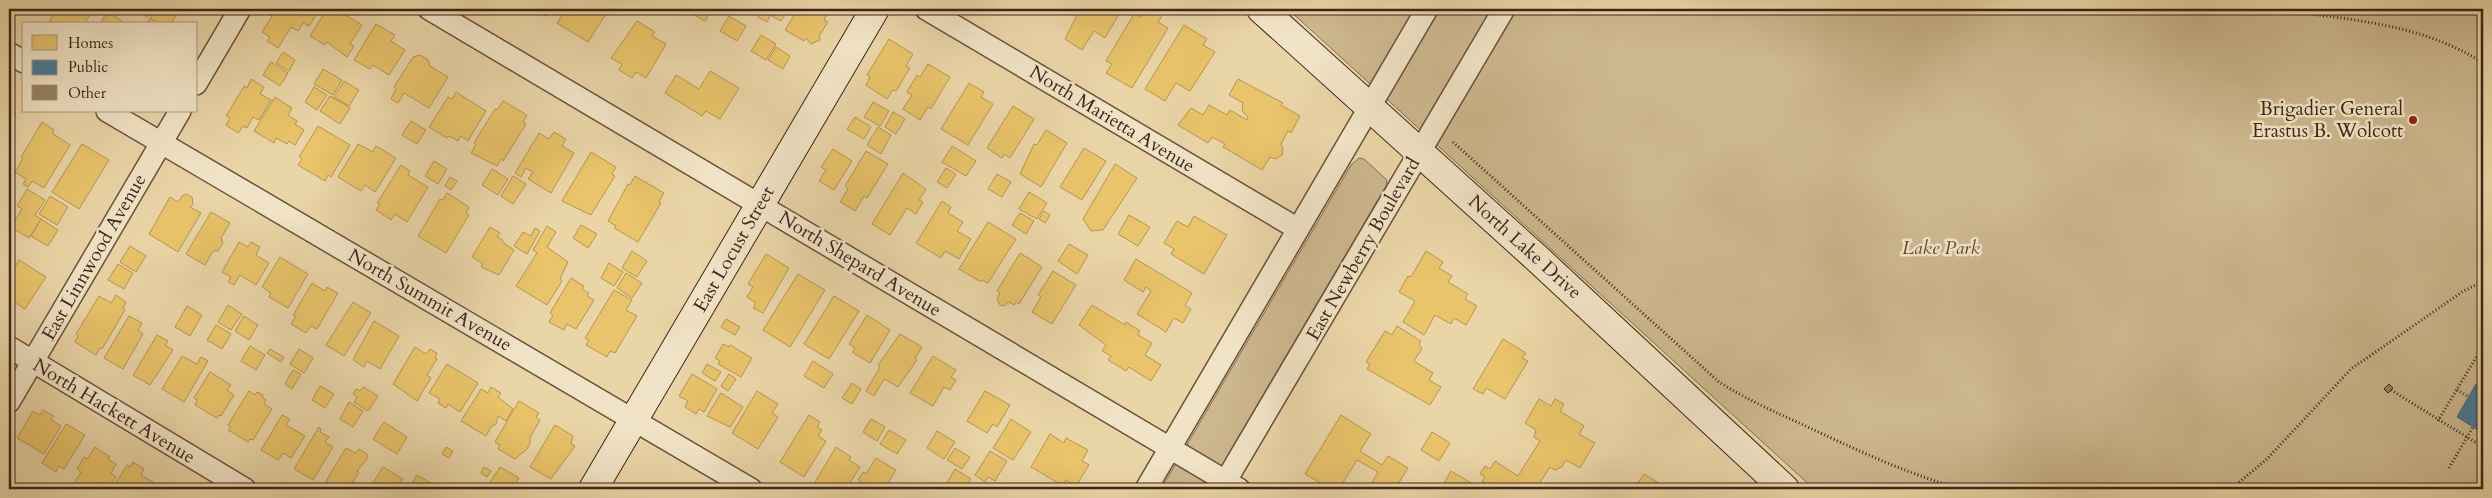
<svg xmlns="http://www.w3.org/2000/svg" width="2492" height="498" viewBox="0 0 2492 498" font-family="Cardo,serif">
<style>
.green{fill:#cdb78f;stroke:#866e54}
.homes{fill:#e9c46a;stroke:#b69551}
.public{fill:#457b9d;stroke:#436275}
.building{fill:#978162;stroke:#3e2618}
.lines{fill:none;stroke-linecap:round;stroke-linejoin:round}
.street-casing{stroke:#69523c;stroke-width:24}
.secondary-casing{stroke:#3e2618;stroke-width:30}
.path{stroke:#3e2618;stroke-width:3;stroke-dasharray:1 2.5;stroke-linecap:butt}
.street{stroke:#f1e4c6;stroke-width:21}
.secondary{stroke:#f1e4c6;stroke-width:28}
.poi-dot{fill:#8f2418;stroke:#f1e4c6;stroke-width:2}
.labels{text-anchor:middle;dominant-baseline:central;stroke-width:5;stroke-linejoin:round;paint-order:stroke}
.poi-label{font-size:19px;fill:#3e2618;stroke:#f1e4c6;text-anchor:end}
.street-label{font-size:19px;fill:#3e2618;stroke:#f1e4c6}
.park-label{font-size:19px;font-style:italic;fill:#624a36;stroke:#f1e4c6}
</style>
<rect width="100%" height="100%" fill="#ead5a7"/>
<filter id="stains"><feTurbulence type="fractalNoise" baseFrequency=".004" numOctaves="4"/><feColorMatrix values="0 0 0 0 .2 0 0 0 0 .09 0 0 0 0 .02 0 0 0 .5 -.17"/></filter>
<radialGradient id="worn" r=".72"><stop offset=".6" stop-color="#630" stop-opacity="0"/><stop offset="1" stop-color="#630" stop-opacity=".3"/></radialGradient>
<!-- green -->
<g class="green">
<path d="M1288 9H2483V489H1814Z"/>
<path d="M1359 158 1364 159 1387 180 1386 186 1208 489H1161L1351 165Z"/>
</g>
<!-- homes -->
<g class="homes">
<path d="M56 9H94L84 24H48Z"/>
<path d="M136 9H152L147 17Z"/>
<path d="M156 9H172L178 12 171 24H160L150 18Z"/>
<path d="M269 9H320L309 26 303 23 298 31 291 27 278 48 267 41 270 37 262 32 272 16 266 13Z"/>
<path d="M327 9H336L362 25 350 44 354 46 347 57 327 42 325 45 310 36Z"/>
<path d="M533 9H550L546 16Z"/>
<path d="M566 9H609L588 42 557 23Z"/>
<path d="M644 9H658L654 15Z"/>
<path d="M684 9H712L705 21Z"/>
<path d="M763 9H789L781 21 770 15 767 22 758 17Z"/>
<path d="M798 9H830L824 20 828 22 819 36 820 40 811 44 806 38 804 41 785 30Z"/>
<path d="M1080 9H1122L1105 38 1094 31 1082 50 1065 39Z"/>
<path d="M1145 9H1155L1163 14 1158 22 1168 28 1132 88 1106 73 1112 64 1106 61 1134 14 1140 17Z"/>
<path d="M107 12 122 21 120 24H100Z"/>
<path d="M729 16 746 26 737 41 720 31Z"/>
<path d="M150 18 157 23V24H147Z"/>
<path d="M637 21 655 32 652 36 666 44 646 78 636 72 632 78 619 70 622 64 611 58Z"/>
<path d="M376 24 395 35 391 41 405 50 389 75 373 65 370 69 354 60Z"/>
<path d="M1184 25 1207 39 1203 45 1215 52 1190 91 1176 83 1165 101 1145 89Z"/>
<path d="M761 35 776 44 766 60 751 51Z"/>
<path d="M889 39 913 54 906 66 910 68 896 91 893 90 887 99 866 85 870 77 867 75Z"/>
<path d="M776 47 790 56 783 69 768 60Z"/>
<path d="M283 52 295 60 289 71 276 63Z"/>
<path d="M420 55 428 60 430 66 448 77 429 108 404 93 398 103 391 99 396 89 394 87 413 57Z"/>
<path d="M271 62 288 73 280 86 263 75Z"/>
<path d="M928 64 950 77 931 109 928 107 920 120 903 109 912 95 907 92 917 75 920 77Z"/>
<path d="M323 69 342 80 333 95 314 84Z"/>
<path d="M710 71 739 88 720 119 706 111 702 116 665 93 676 75 699 89Z"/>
<path d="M251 79 264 87 260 94 271 100 259 120 253 117 247 128 243 126 238 133 226 125 230 118 226 116 244 86 247 88Z"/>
<path d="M1238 79 1283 103 1281 105 1300 116 1291 133 1288 131 1281 144 1283 149 1282 155 1276 159 1270 157 1262 170 1223 147 1225 144 1212 137 1208 143 1178 125 1191 108 1203 115 1209 105 1227 115 1230 110 1247 120 1248 117 1242 111 1243 103 1229 95Z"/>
<path d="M344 81 359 90 349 106 334 97Z"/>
<path d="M969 83 984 92 981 97 993 104 968 145 941 129Z"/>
<path d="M314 87 327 95 317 110 305 102Z"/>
<path d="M456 92 486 111 468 141 461 136 458 141 449 136 447 138 429 127 448 97 452 99Z"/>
<path d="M330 96 350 108 340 124 320 111Z"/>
<path d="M275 97 292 108 288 115 297 121 295 124 304 130 295 145 289 141 287 144 276 138 274 143 254 131Z"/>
<path d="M503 101 527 115 523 122 526 124 503 161 501 159 497 166 471 153 476 144 474 143 495 109 497 110Z"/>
<path d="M873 102 889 111 880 126 864 117Z"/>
<path d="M1013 106 1034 119 1010 158 1004 154 1002 158 987 148Z"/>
<path d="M9 109 16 113 9 124Z"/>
<path d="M893 112 905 119 896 134 885 127Z"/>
<path d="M855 117 871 127 864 139 847 129Z"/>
<path d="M411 121 426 130 417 144 402 135Z"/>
<path d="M42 122 54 130 52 133 70 145 44 188 32 181 28 187 23 184 26 179 15 172 23 158 21 157Z"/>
<path d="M318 126 350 145 331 177 328 175 325 181 298 165 302 159 299 157Z"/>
<path d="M878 127 891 135 881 154 867 145Z"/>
<path d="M1046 130 1067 143 1041 187 1020 174 1034 144 1037 145Z"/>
<path d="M554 132 566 139 562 146 574 153 551 193 528 179 533 172 526 168 521 177 515 173 539 133 549 139Z"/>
<path d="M82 144 109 160 79 209 52 192Z"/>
<path d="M358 144 373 152 376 146 396 158 375 192 365 185 361 191 338 177Z"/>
<path d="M952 146 976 161 966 176 942 162Z"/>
<path d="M1084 148 1106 161 1082 200 1060 187Z"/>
<path d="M833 149 852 161 834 190 819 181 826 170 821 167Z"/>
<path d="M866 151 888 164 867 198 864 196 855 211 840 202 848 189 845 186Z"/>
<path d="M591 152 616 167 612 174 615 176 591 215 562 201Z"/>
<path d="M434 161 447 169 438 184 425 176Z"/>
<path d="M1115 164 1137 178 1103 230 1091 231 1083 219Z"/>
<path d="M401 165 410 171 408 175 428 187 407 222 395 214 391 220 376 210 380 204 377 203Z"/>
<path d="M946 168 956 174 947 188 937 182Z"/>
<path d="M492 169 508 179 498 195 482 185Z"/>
<path d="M903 173 926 189 919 200 923 202 916 214 907 208 890 235 872 224Z"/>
<path d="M997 174 1011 182 1002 197 988 189Z"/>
<path d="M513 176 526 184 513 204 501 196Z"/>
<path d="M635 176 664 193 659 202 661 203 638 242 614 228 616 226 608 221 628 184 630 185Z"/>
<path d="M450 177 457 181 451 190 445 186Z"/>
<path d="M27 189 45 200 35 215 41 219 29 238 11 227 22 209 17 206Z"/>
<path d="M1029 192 1047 203 1037 219 1019 209Z"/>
<path d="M447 193 469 207 466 213 469 215 446 253 418 236 440 199 443 200Z"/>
<path d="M186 194 192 197 193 204 190 207 201 213 178 252 149 234 170 197 178 202 182 196Z"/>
<path d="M50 196 68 207 57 225 39 214Z"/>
<path d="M942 201 951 207 948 213 963 222 957 231 971 239 959 259 945 251 941 258 916 243Z"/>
<path d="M1044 211 1050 215 1045 223 1039 219Z"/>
<path d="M211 212 230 223 221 238 223 243 218 251H213L205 265 186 254Z"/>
<path d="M1020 213 1034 221 1026 234 1012 225Z"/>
<path d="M1129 215 1150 227 1138 246 1118 234Z"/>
<path d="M1194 216 1227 235 1204 274 1171 254 1174 249 1164 243 1177 221 1188 227Z"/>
<path d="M41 219 58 230 48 246 31 236Z"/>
<path d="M988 222 1016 239 988 283 982 280 981 282 959 269Z"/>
<path d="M581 225 597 234 588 248 573 238Z"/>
<path d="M547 226 556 232 547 247 568 262 560 279 562 281 547 305 516 286 537 253 533 250Z"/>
<path d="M490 227 500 233 497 237 503 240 502 242 514 250 499 275 481 267 483 264 472 257Z"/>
<path d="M535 228 540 231 527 254 514 246 523 232 531 236Z"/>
<path d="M239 242 248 247 251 242 260 247 256 255 269 263 256 285 240 275 234 285 228 282 231 277 222 272Z"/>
<path d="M1069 244 1088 255 1077 274 1058 261Z"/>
<path d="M130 246 146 256 136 272 120 262Z"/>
<path d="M632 251 647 261 637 277 622 268Z"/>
<path d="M1426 251 1443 262 1439 268 1452 276 1448 282 1468 294 1465 299 1477 306 1466 325 1454 318 1451 324 1435 315 1424 335 1403 322 1415 301 1399 292 1408 276 1411 277Z"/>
<path d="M1020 253 1042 267 1019 304 1016 302 1014 305 1009 302 1004 306 1000 305 997 299 1000 293 997 291Z"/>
<path d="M766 254 789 268 763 313 753 308 756 303 747 297 753 287 748 284Z"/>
<path d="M280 257 308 274 288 308 269 297 271 293 262 287Z"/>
<path d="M1136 259 1192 293 1185 305 1191 309 1183 323 1174 318 1166 332 1137 314 1151 291 1146 287 1143 292 1124 280Z"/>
<path d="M19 260 46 277 25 309 9 299V277Z"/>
<path d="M609 263 623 272 614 286 601 278Z"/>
<path d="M118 264 133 273 124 289 108 280Z"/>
<path d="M1053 271 1076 285 1052 324 1032 312 1041 297 1038 295Z"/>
<path d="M626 273 642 283 632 298 617 288Z"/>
<path d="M798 274 825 290 790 347 763 330Z"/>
<path d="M571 278 584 286 582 289 589 293 587 296 594 300 576 329 567 324 564 330 549 322 553 315 550 313Z"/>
<path d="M312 283 325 291 327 287 338 293 317 329 311 326 306 333 291 324 296 316 293 315Z"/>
<path d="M614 290 632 300 626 310 637 316 615 353 610 351 607 357 586 345 589 340 585 338Z"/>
<path d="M116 295 126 302 123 308 125 310 102 349 100 348 96 355 75 342 78 336 76 334 99 296 111 303Z"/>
<path d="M834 296 859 311 829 359 804 344Z"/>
<path d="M353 302 371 313 344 356 326 345Z"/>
<path d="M228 305 242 314 231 330 218 322Z"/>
<path d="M1092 305 1125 325 1126 322 1140 331 1138 335 1152 343 1145 355 1161 365 1151 381 1129 367 1126 371 1108 360 1111 356 1102 351 1106 345 1079 325Z"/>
<path d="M187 306 202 315 190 336 175 327Z"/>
<path d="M867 315 890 330 870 363 852 352 855 348 849 344Z"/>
<path d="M129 316 142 323 138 330 143 334 123 369 104 358Z"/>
<path d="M244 316 258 325 249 340 235 331Z"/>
<path d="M726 319 740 327 735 335 721 327Z"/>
<path d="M374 321 399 336 380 369 367 361 364 367 353 360Z"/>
<path d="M216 325 231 334 222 349 207 340Z"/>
<path d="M1397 326 1421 341 1419 344 1422 349 1414 361 1433 373 1429 380 1441 387 1430 405 1367 369 1370 364 1366 362 1385 331 1392 335Z"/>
<path d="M900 334 922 347 915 358 917 360 898 387 884 379 874 396 866 391 880 367 878 365Z"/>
<path d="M157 335 168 341 165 345 173 350 150 385 133 375Z"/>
<path d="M1503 339 1526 353 1522 358 1528 361 1505 399 1486 388 1483 394 1473 389Z"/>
<path d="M723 344 729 347 730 345 752 358 741 377 718 364 720 361 715 358Z"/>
<path d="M250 346 265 355 256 370 241 361Z"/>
<path d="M415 347 426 354 430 349 437 353 435 358 437 359 427 375 431 378 417 401 393 384Z"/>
<path d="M270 349 284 357 281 362 267 353Z"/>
<path d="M299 349 313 358 304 373 290 364Z"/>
<path d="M182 356 197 364 201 357 208 361 184 402 162 389Z"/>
<path d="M933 356 956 370 951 377 956 380 950 390 944 387 933 406 910 393Z"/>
<path d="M813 361 833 374 824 388 804 376Z"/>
<path d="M447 364 478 383 460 412 448 404 446 408 438 403 440 399 429 393Z"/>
<path d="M707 364 721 372 715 381 702 373Z"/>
<path d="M293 370 301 374 292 389 285 384Z"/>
<path d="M210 372 231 385 227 390 234 395 221 416 219 415 217 418 195 405 197 400 194 398Z"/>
<path d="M692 374 717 389 704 412 699 409 696 414 685 407 688 401 679 396Z"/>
<path d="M729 374 736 379 728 391 721 386Z"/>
<path d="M852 383 861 389 852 404 842 398Z"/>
<path d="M320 386 334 394 325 408 312 400Z"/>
<path d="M363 387 378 396 368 411 354 402 357 397 353 394 356 389 360 391Z"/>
<path d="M491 387 501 393 498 397 513 409 506 421 498 416 496 424 491 427 486 436 461 421 481 389 488 393Z"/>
<path d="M249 391 255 395 257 392 263 395 262 397 266 400 264 404 272 409 253 440 250 439 248 442 228 430 231 427 228 425Z"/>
<path d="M757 391 778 404 772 413 778 417 758 449 732 433Z"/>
<path d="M985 391 1010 405 997 427 993 424 987 433 967 421Z"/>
<path d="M721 393 743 407 730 427 707 416Z"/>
<path d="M1539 399 1551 406 1555 399 1564 404 1560 411 1584 426 1579 434 1595 443 1580 468 1566 460 1562 467 1555 470 1550 467 1536 489H1496L1482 481 1485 477 1480 474 1485 466 1490 469 1495 461 1518 476 1540 441 1534 437 1536 430 1525 423Z"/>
<path d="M519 401 539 413 536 417 540 420 530 438V443L527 449 515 459 498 449 500 445 495 442Z"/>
<path d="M349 402 363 411 353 427 340 419Z"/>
<path d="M43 410 54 416 51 420 61 426 44 454 17 438 33 411 40 415Z"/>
<path d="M282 415 290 419 286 425 305 436 291 458 283 453 278 460 261 450Z"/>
<path d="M809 415 820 422 817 427 822 430 818 436 826 441 804 477 780 462Z"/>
<path d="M1341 415 1371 434 1360 451 1382 465 1388 456 1408 468 1395 489H1368L1378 472 1357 460 1339 489H1331L1305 474Z"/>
<path d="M871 419 885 427 877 441 863 432Z"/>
<path d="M1011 419 1031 432 1013 460 993 448Z"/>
<path d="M384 422 407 437 397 454 373 439Z"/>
<path d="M66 424 85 435 64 469 59 466 56 472 42 463Z"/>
<path d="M555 425 573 436 571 444 575 446 551 479 530 467Z"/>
<path d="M319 427 321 429 320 432 329 437 325 442 333 447 313 480 294 469Z"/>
<path d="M889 430 906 440 897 454 880 444Z"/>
<path d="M937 431 955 442 944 459 927 448Z"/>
<path d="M1432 432 1450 443 1439 461 1421 450Z"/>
<path d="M1050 434 1064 443 1066 438 1088 450 1082 461 1089 465 1076 486 1066 480 1063 486 1031 467Z"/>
<path d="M95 447 110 457 108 459 116 464 111 473 116 477 108 489 97 482 92 489H85L74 483 81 472 77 469 84 457 87 459Z"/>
<path d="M446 447 453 451 449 458 442 454Z"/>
<path d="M836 447 851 457 849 460 860 467 846 489H822L814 484Z"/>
<path d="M346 448 356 453 359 449 367 454V459L357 471 359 472 349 489H328L330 484 326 481Z"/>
<path d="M955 448 970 457 962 469 947 460Z"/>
<path d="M990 451 1007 461 995 481 988 477 985 482 975 475Z"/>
<path d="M876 458 896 470 886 486 890 488 857 489 861 482 858 480 863 472 866 474Z"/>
<path d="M133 462 144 469 141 475 153 482 148 489H112L127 465 130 467Z"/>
<path d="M383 467 403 479 397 489H369Z"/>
<path d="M484 467 491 471 487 477 481 473Z"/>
<path d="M500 467 519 478 512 489H498L489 484Z"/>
<path d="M955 469 971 479 965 489H950L945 486Z"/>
<path d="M1451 471 1471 483 1467 489H1451L1443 485Z"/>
<path d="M9 474 15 478 9 489Z"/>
<path d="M1644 474 1669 489H1634Z"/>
<path d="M417 475 434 485 432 489H409Z"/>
<path d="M167 482 179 489H162Z"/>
<path d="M519 483 530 489H515Z"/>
<path d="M915 483 926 489H911Z"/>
</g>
<!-- public -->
<path class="public" d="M2483 379V433L2457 417 2476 384 2480 385Z"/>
<!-- building -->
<path class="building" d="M2389 384 2393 388 2388 393 2384 389Z"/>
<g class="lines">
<defs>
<g id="street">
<path d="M429 9 1239 489"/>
<path d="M926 9 1298 229"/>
<path d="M9 53 24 62"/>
<path d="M196 84 240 9"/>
<path d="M107 111 751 489"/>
<path d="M9 347 245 489"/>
<path d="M9 402 180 111"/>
<path d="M1146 489 1427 9"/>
<path d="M1221 489 1504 9"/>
</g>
<g id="secondary">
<path d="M1261 9 1541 262 1785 489"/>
<path d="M593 489 875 9"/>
</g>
</defs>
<!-- street casing -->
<use href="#street" class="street-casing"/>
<!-- secondary casing -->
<use href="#secondary" class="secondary-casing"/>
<!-- path -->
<g class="path">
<path d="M2271 9C2343 19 2420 22 2483 63"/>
<path d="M1453 142 1719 382C1749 401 1780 414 1812 429 1861 452 1910 475 1962 489"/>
<path d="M2391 390 2483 447"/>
<path d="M2457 390 2469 397"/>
<path d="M2438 421 2477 356 2483 354"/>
<path d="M2449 468 2473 427"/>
<path d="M2231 489 2267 459 2351 369 2462 292 2483 281"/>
</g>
<!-- street -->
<use href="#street" class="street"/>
<!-- secondary -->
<use href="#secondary" class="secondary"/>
</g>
<!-- markers -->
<circle class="poi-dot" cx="2413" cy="120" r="5"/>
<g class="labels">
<!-- poi labels -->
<g class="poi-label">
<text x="2403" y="109">Brigadier General<tspan x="2403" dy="22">Erastus B. Wolcott</tspan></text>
</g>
<!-- street labels -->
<g class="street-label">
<text transform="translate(1112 119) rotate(31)">North Marietta Avenue</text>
<text transform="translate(1525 247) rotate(42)">North Lake Drive</text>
<text transform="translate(734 249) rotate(-60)">East Locust Street</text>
<text transform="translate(1363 249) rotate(-60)">East Newberry Boulevard</text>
<text transform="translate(94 257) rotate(-60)">East Linnwood Avenue</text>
<text transform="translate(860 264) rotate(31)">North Shepard Avenue</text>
<text transform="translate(430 300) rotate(30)">North Summit Avenue</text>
<text transform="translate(114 411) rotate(31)">North Hackett Avenue</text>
</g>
<!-- park labels -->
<g class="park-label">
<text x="1941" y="248">Lake Park</text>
</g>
</g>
<!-- margin -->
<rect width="2492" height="498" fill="none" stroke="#ead5a7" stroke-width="30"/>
<rect x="10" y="10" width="2472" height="478" fill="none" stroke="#3e2618" stroke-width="2.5"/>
<rect x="15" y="15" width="2462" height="468" fill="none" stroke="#3e2618"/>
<!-- legend -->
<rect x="22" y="22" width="175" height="90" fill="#f1e4c6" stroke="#a99880"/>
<rect x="32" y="35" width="25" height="15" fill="#e9c46a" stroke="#a99880"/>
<text x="68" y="48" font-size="15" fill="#3e2618">Homes</text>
<rect x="32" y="60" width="25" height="15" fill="#457b9d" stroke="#a99880"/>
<text x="68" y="72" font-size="15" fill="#3e2618">Public</text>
<rect x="32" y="85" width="25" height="15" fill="#978162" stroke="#a99880"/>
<text x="68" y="98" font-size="15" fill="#3e2618">Other</text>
<rect width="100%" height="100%" filter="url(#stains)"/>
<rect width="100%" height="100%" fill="url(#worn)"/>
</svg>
